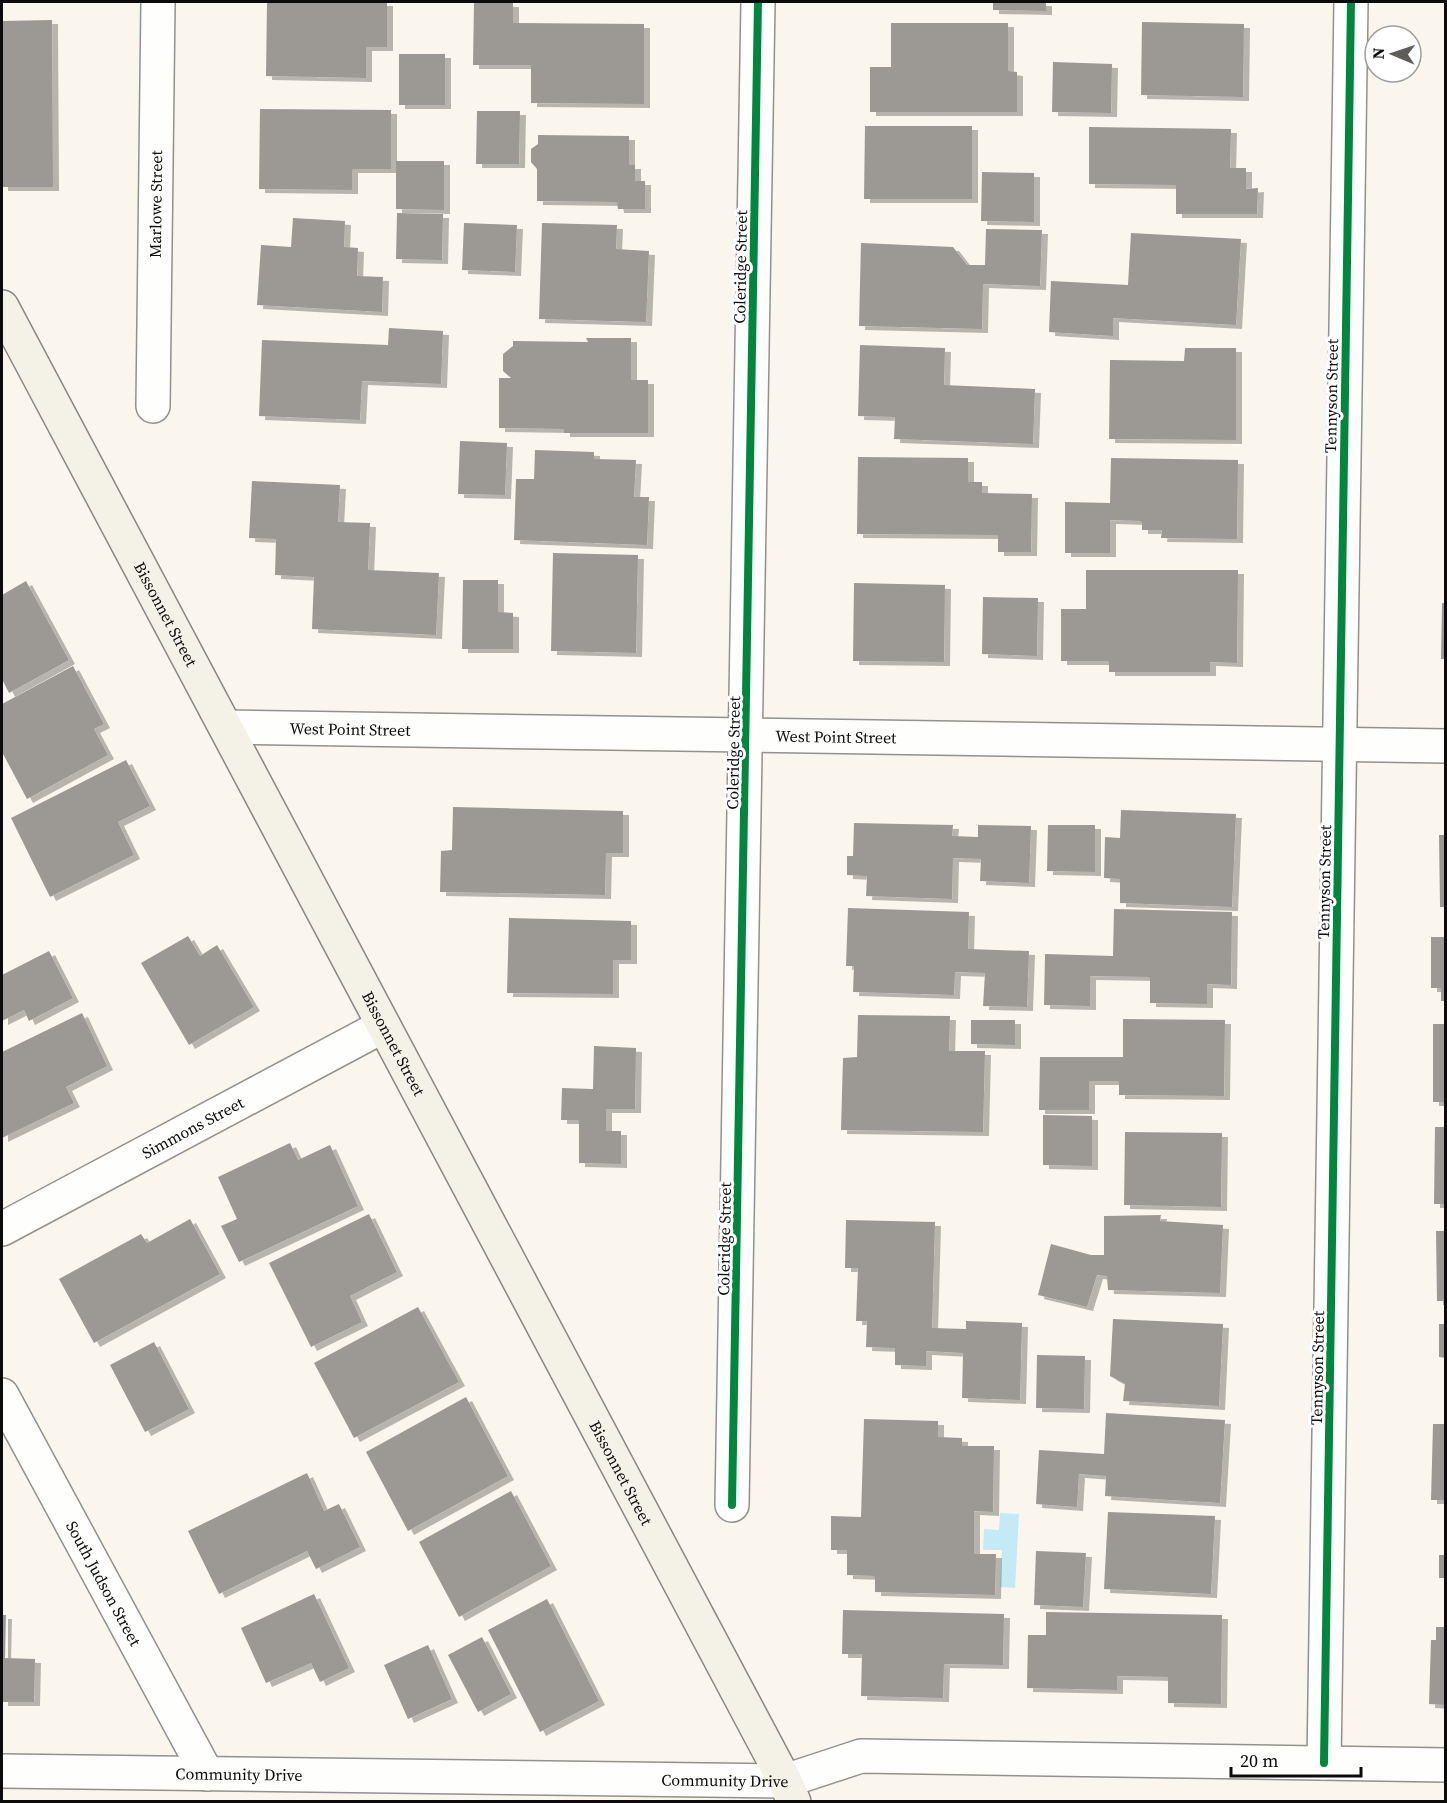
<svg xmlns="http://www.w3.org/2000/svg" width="1447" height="1803" viewBox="0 0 1447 1803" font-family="'Source Serif 4',serif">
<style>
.water{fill:#c3eaf5}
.building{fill:#9c9894;filter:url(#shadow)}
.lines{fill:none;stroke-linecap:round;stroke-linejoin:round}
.street-casing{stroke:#93918d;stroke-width:36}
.secondary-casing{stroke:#898783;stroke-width:36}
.street{stroke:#fefefc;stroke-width:33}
.secondary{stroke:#f4f1e7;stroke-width:33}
.cycleway-casing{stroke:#fff;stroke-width:11}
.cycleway{stroke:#00873e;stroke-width:8}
.labels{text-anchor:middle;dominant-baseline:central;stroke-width:6;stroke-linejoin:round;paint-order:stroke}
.street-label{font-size:16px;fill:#0b0b0b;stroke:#fff}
</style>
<defs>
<filter id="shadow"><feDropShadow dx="6" dy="4" stdDeviation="0" flood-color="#0004"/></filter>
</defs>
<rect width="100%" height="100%" fill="#faf6ed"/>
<!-- water -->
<path class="water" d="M1000 1513 1019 1514 1015 1588 1000 1587 1002 1550H983L984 1529 999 1530Z"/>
<!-- building -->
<g class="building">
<path d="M267 2H387V47H366V78L266 76Z"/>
<path d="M474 2 513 3V23L644 24V104L531 103V65H473Z"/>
<path d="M993 2H1046V11L993 10Z"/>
<path d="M52 20 53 187H2V21Z"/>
<path d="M1142 22 1244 24 1243 97 1141 95Z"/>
<path d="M891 23H1008V71L1017 72V112H870V67H891Z"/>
<rect x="399" y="54" width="46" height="51"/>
<path d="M1053 62 1112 64 1111 113 1052 112Z"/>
<path d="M260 109 391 110V169H352V190L259 189Z"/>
<path d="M477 111H520L519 164H476Z"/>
<path d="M865 126H972V199H864Z"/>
<path d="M1089 127 1231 129 1230 168H1246V189L1258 188 1257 214H1176V185L1089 184Z"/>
<path d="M538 135 629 136V165H635V181H645V209H618L617 202 537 201V169L531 162V149L538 144Z"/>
<path d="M396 161H444V210L396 209Z"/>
<path d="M982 172 1034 173V222L981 221Z"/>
<path d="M397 213 443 214 442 260 396 259Z"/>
<path d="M293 218 345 221 344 247 358 248 357 276 383 277 382 312 257 305 261 245 291 247Z"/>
<path d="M464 223 517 225 515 272 462 270Z"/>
<path d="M542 223 617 225 616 249 649 251 646 322 539 319Z"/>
<path d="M986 229 1042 230 1040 286 983 284 982 329 859 326 861 243 953 247 967 265H985Z"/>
<path d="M1131 233 1241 239 1236 325 1113 318V336L1049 332 1051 281 1128 285Z"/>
<path d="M389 328 443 331 441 384 362 381 360 420 259 416 262 340 388 345Z"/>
<path d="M586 338H631V380H648V433H564V429L499 428V378H511L503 371V354L513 346V341L588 342Z"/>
<path d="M860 345 945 348 944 385 1035 389 1033 444 894 439 895 417 858 416Z"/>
<path d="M1185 348H1236V440L1109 439 1110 360 1184 361Z"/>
<path d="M460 441 507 443 505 495 458 494Z"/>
<path d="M535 450 594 452V459L636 460 634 497H649L647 545 514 540 516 479H534Z"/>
<path d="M858 457 968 458V482H982V493L1032 494 1031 552H998V535L857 534Z"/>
<path d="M1111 458 1238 460 1237 539 1161 538 1162 530H1142V521L1110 520V553H1065V502L1110 503Z"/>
<path d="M252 481 340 485 338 522 370 523 368 570 439 573 436 635 312 629 314 577 275 575 276 539 249 538Z"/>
<path d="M553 553 638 555 636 653 551 651Z"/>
<path d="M1086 570H1238L1237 663 1210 662V672H1109V661H1061V609H1086Z"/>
<path d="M463 580H498V612L513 613V649H462Z"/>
<path d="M26 581 69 660 9 693 2 679V595Z"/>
<path d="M854 583 945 585 944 662 853 661Z"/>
<path d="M983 597 1038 598 1037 656 982 654Z"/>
<path d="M1442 603H1446V659H1441Z"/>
<path d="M73 666 104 724 94 729 108 755 27 799 2 752V704Z"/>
<path d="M126 760 150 806 118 822 134 855 50 897 11 818Z"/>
<path d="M453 807 623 811V853H606L605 895 440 892 441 851 452 850Z"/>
<path d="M1121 810 1236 814 1232 907 1120 903V879L1104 878 1105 837 1120 838Z"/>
<path d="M854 823 953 825 952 836 978 837V825L1031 826 1029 883 980 881 981 859 953 858 952 899 866 896 867 876 847 875V856H853Z"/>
<path d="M1048 825H1095V872L1047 871Z"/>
<path d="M1439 835H1446V907H1440Z"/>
<path d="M848 908 969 912 968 949 1029 951 1027 1007 983 1006 985 973 955 972 954 995 853 992 854 966H846Z"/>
<path d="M1114 909 1232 912 1231 985 1207 984V1004L1150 1003V977L1090 976V1006L1044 1005 1045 954 1113 956Z"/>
<path d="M509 918 631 921V960H613V994L507 993Z"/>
<path d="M188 936 200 956 217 945 254 1007 189 1045 141 963Z"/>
<path d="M1431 937H1446V1001H1441V988H1431Z"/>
<path d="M49 951 73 998 29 1021 24 1010 2 1021V975Z"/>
<path d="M82 1013 107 1066 66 1087 74 1103 2 1138V1052Z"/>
<path d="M858 1015 950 1016 949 1051H985L983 1132 841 1130 843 1058 857 1057Z"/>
<path d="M1123 1019 1225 1020 1224 1096 1119 1095V1081H1089V1110H1039L1040 1057H1123Z"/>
<path d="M971 1020H1015V1045L971 1044Z"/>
<rect x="1433" y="1024" width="13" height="78"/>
<path d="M594 1046 636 1048 635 1109H606V1131H621V1164L579 1163V1120H561L562 1088 593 1089Z"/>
<path d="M1043 1115 1092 1116V1166L1043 1165Z"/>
<path d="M1435 1127H1446V1204H1434Z"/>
<path d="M1125 1132 1222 1133 1221 1207 1124 1205Z"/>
<path d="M290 1143 298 1160 330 1145 358 1206 239 1262 221 1226 237 1219 218 1177Z"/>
<path d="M369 1214 397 1272 350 1296 362 1322 311 1347 269 1263Z"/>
<path d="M1161 1215 1160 1221 1223 1225 1220 1293 1108 1290 1107 1276 1097 1275 1087 1307 1038 1295 1051 1244 1091 1255H1104V1216Z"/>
<path d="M190 1219 220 1274 94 1343 59 1279 141 1234 147 1243Z"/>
<path d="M846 1220 935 1222 932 1328 966 1329V1321L1022 1323 1020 1400 962 1398 963 1353 926 1351V1366L895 1365V1348L866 1347 867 1321H856L858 1268H845Z"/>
<path d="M1436 1231H1446V1301H1437Z"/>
<path d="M418 1307 459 1382 354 1438 314 1363Z"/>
<path d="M1113 1319 1223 1324 1219 1406 1123 1401 1125 1384 1110 1376Z"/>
<path d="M1439 1324H1446V1358L1439 1357Z"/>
<path d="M154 1342 189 1409 145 1432 110 1365Z"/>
<path d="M1037 1355 1085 1356 1084 1409 1036 1408Z"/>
<path d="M466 1397 508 1476 408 1531 366 1452Z"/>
<path d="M1106 1413 1225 1420 1220 1503 1105 1496 1106 1476 1079 1474 1077 1507 1036 1504 1039 1450 1104 1454Z"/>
<path d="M864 1419 938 1421V1437L962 1438V1446H994L993 1512 974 1511V1554H996L995 1595 875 1592V1576L847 1575V1550H831V1516L861 1517Z"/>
<path d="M1433 1424H1446V1500H1431Z"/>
<path d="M307 1473 324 1511 339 1504 360 1547 316 1569 307 1551 219 1594 188 1531Z"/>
<path d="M511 1491 551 1566 459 1617 419 1542Z"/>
<path d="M1108 1512 1215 1516 1211 1594 1104 1589Z"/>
<path d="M1036 1551 1086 1553 1083 1607 1034 1605Z"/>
<rect x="1439" y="1555" width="7" height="23"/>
<path d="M314 1594 349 1668 320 1682 311 1663 266 1683 241 1628Z"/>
<path d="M547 1599 599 1701 540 1732 488 1630Z"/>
<path d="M843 1610 1004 1614 1003 1665 944 1664 943 1698 861 1696 862 1654H842Z"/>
<path d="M1046 1612 1222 1615 1221 1704 1168 1703V1677L1117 1676V1690L1027 1688 1028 1635H1046Z"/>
<path d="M2 1615H6L5 1658 35 1659 34 1702H2Z"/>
<path d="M1436 1627H1446V1705L1429 1704 1431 1640H1436Z"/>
<path d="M482 1637 511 1694 478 1712 448 1655Z"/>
<path d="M428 1645 452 1699 408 1719 384 1665Z"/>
</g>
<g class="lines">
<defs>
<g id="street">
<path id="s1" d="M153 406 158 2"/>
<path id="s2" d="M227 727 1446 746"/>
<path id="s3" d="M2 1229 383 1026"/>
<path id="s4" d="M2 1395 207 1774"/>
<path d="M732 1505 758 2"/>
<path d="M1324 1763 1351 2"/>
<path id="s5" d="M2 1771 785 1781 861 1756 1446 1765"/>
</g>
<g id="secondary">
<path id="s6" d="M2 307C265 797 523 1290 785 1781L794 1802"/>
</g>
</defs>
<!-- street casing -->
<use href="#street" class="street-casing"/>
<!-- secondary casing -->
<use href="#secondary" class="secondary-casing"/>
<!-- street -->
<use href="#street" class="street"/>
<!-- secondary -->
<use href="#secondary" class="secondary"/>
<defs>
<g id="cycleway">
<path d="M732 1505 758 2"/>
<path d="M1324 1763 1351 2"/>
</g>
</defs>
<!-- cycleway casing -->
<use href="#cycleway" class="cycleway-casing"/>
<!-- cycleway -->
<use href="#cycleway" class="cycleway"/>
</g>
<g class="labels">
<!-- street labels -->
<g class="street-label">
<text stroke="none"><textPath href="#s1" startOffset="202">Marlowe Street</textPath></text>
<text transform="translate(740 267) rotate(-89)">Coleridge Street</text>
<text transform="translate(1331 396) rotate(-89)">Tennyson Street</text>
<text stroke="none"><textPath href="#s6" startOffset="348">Bissonnet Street</textPath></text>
<text stroke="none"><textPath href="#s2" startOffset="123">West Point Street</textPath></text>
<text stroke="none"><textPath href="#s2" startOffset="609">West Point Street</textPath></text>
<text transform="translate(733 753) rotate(-89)">Coleridge Street</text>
<text transform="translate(1324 882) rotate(-89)">Tennyson Street</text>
<text stroke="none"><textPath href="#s6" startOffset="834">Bissonnet Street</textPath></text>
<text stroke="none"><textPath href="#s3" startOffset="216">Simmons Street</textPath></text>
<text transform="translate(724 1239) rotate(-89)">Coleridge Street</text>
<text transform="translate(1317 1368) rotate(-89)">Tennyson Street</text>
<text stroke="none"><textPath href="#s6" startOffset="1320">Bissonnet Street</textPath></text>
<text stroke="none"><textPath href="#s4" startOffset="214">South Judson Street</textPath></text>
<text stroke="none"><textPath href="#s5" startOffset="237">Community Drive</textPath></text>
<text stroke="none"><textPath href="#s5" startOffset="723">Community Drive</textPath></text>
</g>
</g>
<!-- border -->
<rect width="1447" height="1803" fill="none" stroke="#0b0b0b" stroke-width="6"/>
<!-- north arrow -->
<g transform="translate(1393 54) rotate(272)"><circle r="28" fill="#ffffff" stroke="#9d9d9d" stroke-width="1.5"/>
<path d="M0-4.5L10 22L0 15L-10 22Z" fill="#5f5d5a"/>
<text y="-9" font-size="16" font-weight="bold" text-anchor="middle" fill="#0b0b0b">N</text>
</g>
<!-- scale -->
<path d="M1231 1767v9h130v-9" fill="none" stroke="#0b0b0b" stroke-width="3"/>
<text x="1240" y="1767" font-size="18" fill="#0b0b0b" stroke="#ffffff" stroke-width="4.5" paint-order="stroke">20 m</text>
</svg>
